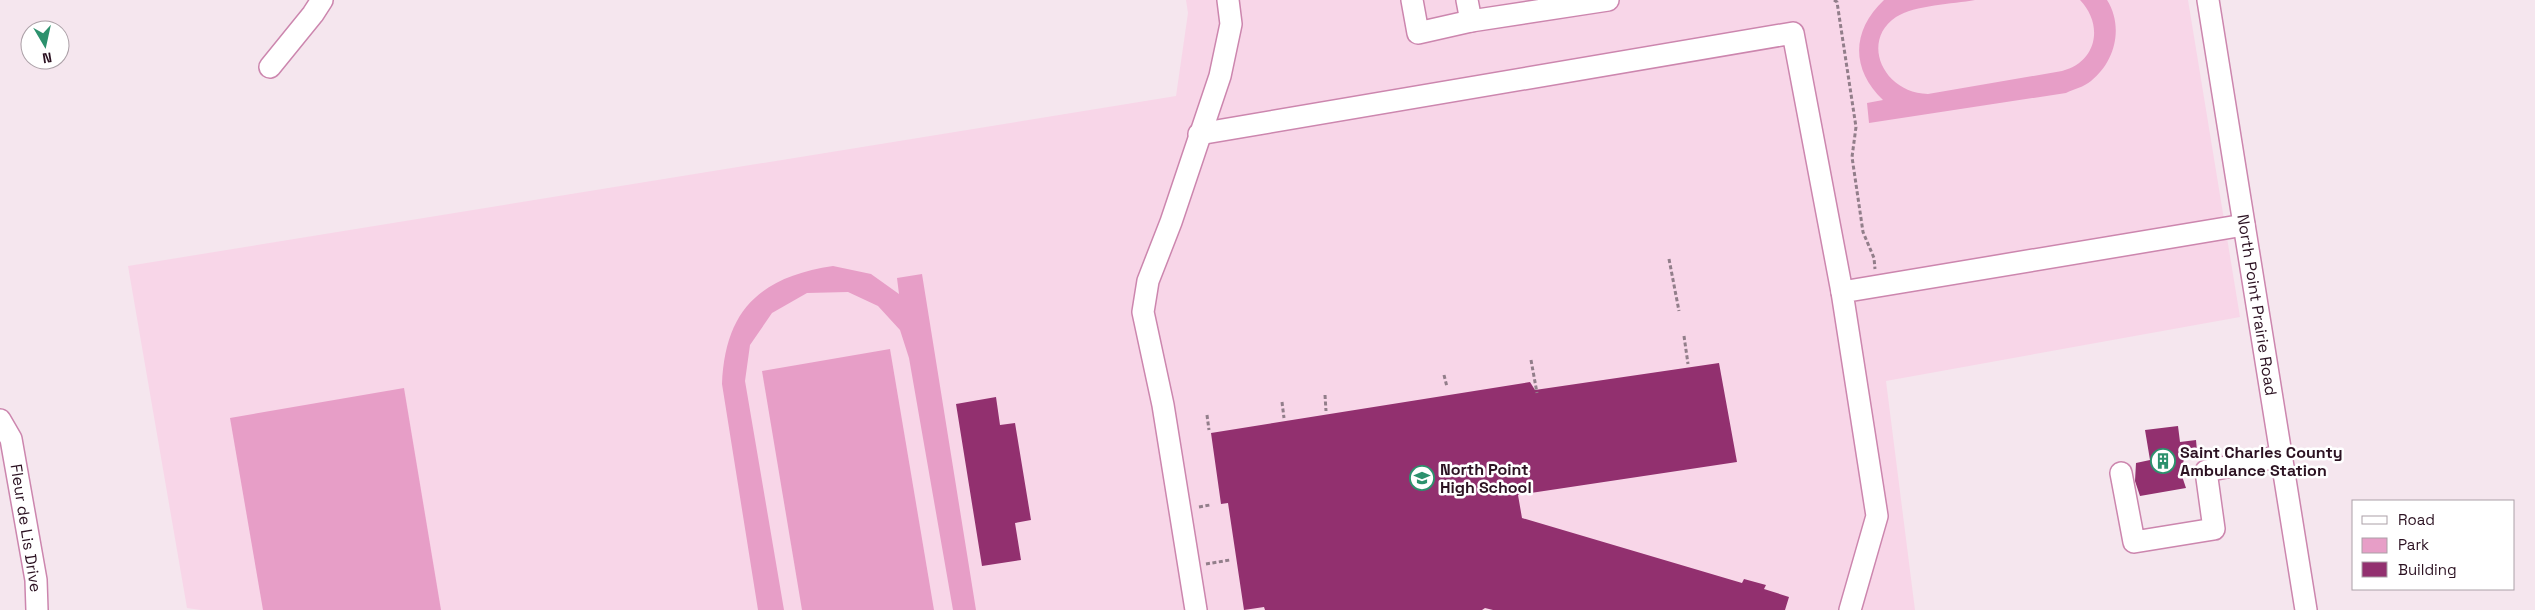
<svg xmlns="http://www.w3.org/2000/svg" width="2535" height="610" viewBox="0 0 2535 610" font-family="'Space Grotesk',sans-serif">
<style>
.built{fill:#f8d6e8}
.green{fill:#e79ec7}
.building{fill:#92306f}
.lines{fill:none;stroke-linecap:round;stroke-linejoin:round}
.minor-casing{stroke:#cc86ae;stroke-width:24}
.path{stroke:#927e8a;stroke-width:3;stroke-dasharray:4 2.5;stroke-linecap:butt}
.minor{stroke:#fff;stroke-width:21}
.labels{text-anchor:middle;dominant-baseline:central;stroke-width:5;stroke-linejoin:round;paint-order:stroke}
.street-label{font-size:16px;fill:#2c1222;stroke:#fff}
.poi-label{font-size:16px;font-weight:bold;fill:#2c1222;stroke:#fff;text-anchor:start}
</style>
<rect width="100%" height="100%" fill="#f5e6ee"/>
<!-- built -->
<path class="built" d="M1186 0H2188L2240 317 1886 381 1915 610H201L187 608 128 266 1176 96 1188 13Z"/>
<!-- green -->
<g class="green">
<path d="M1884 0H1975C1953 4 1915 5 1896 17 1860 41 1883 93 1928 94L2062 71C2097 62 2104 25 2080 0H2107C2124 27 2115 62 2091 81 2084 87 2074 89 2066 93L1869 123 1867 103 1883 100C1851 69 1851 31 1884 0Z"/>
<path d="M833 266 871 274 899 294 897 278 922 274 976 610H953L909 358 900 330 878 306 848 292 807 293 772 313 750 345 745 381 784 610H758L722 384C725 310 760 277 833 266Z"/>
<path d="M890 349 934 610H802L762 371Z"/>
<path d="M404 388 441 610H263L230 418Z"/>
</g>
<!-- building -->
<g class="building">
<path d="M1719 363 1737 462 1518 495 1522 518 1742 583 1744 579 1766 585 1764 589 1789 597 1785 610H1493L1485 608 1482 610H1265L1264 607 1244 610 1228 503 1221 504 1211 433 1530 382 1535 390Z"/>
<path d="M996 397 1000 425 1015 423 1031 520 1015 523 1021 560 982 566 956 404Z"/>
<path d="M2178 426 2180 442 2196 440 2197 451H2193L2194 458 2184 459 2181 473 2186 488 2140 496 2135 481 2136 463 2150 460 2145 430Z"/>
</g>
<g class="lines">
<defs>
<g id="minor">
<path d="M1412 0 1418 33 1471 21 1608 0"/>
<path d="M1467 0 1471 21"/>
<path d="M2208 0 2306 610"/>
<path d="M270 67 313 14 322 0"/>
<path d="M1199 134 1793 33 1842 292"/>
<path d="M0 420 11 439 36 580 37 610"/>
<path d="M2121 473 2134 542 2214 529 2206 471 2282 456"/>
<path d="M1196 610 1163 405 1143 312 1148 281 1171 222 1220 76 1231 24 1228 0"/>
<path d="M1850 610 1877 516 1842 292 2244 225"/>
</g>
</defs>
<!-- minor casing -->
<use href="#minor" class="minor-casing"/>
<!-- path -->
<g class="path">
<path d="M1834 0 1837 2 1856 127 1852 157 1863 232 1874 258 1875 269"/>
<path d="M1669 259 1679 311"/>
<path d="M1684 336 1688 364"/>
<path d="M1531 360 1537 393"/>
<path d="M1444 375 1447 387"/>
<path d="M1325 395 1326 411"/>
<path d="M1282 402 1284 418"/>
<path d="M1207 415 1209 430"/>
<path d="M1199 507 1210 505"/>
<path d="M1206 564 1230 560"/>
</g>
<!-- minor -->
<use href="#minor" class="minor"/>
</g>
<!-- icons -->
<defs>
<symbol id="building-ring" viewBox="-11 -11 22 22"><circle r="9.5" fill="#fff" stroke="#2c916d" stroke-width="1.5"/><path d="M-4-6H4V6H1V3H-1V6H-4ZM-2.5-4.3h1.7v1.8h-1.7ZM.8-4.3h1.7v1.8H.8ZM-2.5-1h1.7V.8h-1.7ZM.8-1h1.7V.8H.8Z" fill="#2c916d"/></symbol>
<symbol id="school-ring" viewBox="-11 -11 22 22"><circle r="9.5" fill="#fff" stroke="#2c916d" stroke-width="1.5"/><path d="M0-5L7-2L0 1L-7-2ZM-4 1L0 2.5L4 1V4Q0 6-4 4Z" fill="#2c916d"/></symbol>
</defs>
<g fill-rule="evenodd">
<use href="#building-ring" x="2149" y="447" width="28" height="28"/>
<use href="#school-ring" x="1408" y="464" width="28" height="28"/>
</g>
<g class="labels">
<!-- street labels -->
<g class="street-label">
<text transform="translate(2257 305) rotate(81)">North Point Prairie Road</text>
<text transform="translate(26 528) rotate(81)">Fleur de Lis Drive</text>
</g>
<!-- poi labels -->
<g class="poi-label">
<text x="2180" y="452">Saint Charles County<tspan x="2180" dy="18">Ambulance Station</tspan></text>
<text x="1440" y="469">North Point<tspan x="1440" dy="18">High School</tspan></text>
</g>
</g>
<!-- legend -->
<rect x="2352" y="500" width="162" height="90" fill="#ffffff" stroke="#aba0a7"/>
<rect x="2362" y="516" width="25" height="8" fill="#ffffff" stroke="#aba0a7"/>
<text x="2398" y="525" font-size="15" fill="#2c1222">Road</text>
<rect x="2362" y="538" width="25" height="15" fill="#e79ec7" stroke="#aba0a7"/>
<text x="2398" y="550" font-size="15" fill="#2c1222">Park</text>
<rect x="2362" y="562" width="25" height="15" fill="#92306f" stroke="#aba0a7"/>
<text x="2398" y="575" font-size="15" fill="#2c1222">Building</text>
<!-- north arrow -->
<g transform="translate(45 45) rotate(171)"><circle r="24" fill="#ffffff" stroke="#aba0a7"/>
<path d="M0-4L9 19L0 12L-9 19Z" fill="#2c916d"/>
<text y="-8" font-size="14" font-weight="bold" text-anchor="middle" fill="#2c1222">N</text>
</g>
</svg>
